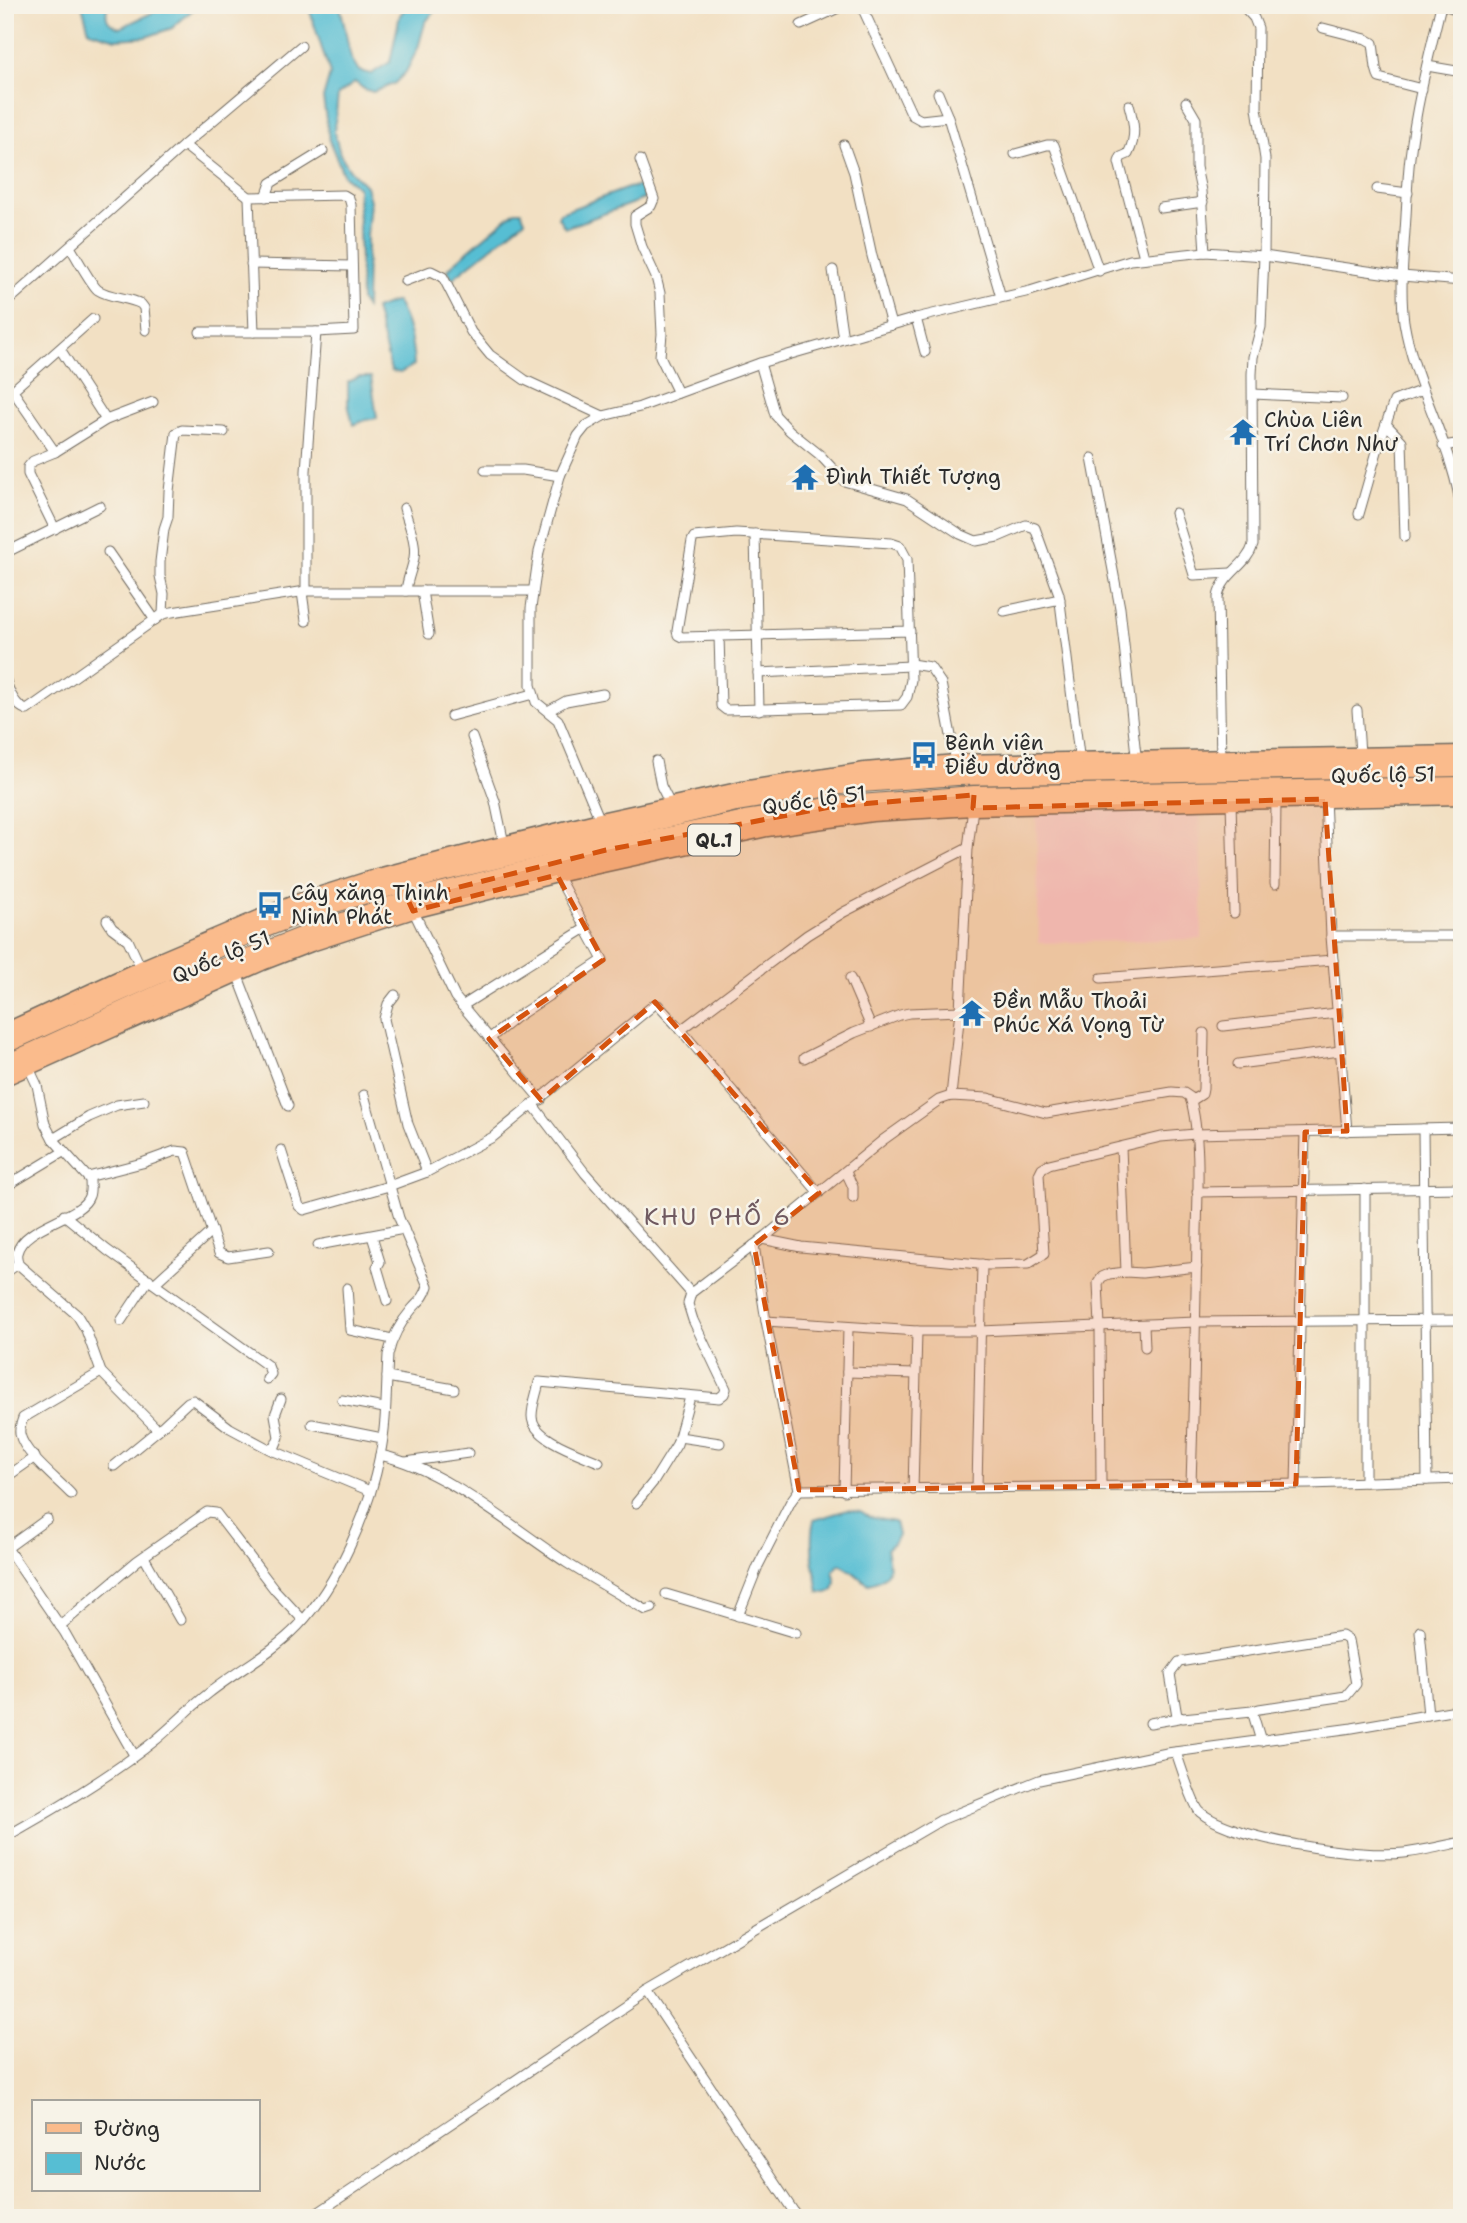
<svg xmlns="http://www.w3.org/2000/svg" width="1467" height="2223" viewBox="0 0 1467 2223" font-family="'Shantell Sans',sans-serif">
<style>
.built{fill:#f6cfd5}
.water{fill:#56bed3;stroke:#40747f;stroke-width:2}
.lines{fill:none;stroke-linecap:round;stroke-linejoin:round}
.street-casing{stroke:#716a60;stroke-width:11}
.primary-casing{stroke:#716a60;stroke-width:17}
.highway-casing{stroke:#716a60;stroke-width:20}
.street{stroke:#fff;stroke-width:9}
.primary{stroke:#fabb8c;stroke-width:14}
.highway{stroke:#fabb8c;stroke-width:18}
.marked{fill:#d5540f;fill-opacity:0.2;stroke:#d5540f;stroke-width:5;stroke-dasharray:14 9;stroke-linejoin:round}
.labels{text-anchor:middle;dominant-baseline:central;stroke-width:5;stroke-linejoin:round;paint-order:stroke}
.shield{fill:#f7f3e8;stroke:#686764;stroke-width:2}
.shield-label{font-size:19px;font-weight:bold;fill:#2b2b2b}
.poi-label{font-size:21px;fill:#2b2b2b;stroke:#f7f3e8;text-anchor:start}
.street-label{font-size:21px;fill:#2b2b2b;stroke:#f7f3e8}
.quarter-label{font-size:24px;letter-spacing:2px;fill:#6f5960;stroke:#f7f3e8}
</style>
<rect width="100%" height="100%" fill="#f7f3e8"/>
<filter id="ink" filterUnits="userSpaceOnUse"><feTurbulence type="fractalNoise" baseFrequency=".0143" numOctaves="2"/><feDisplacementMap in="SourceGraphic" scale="14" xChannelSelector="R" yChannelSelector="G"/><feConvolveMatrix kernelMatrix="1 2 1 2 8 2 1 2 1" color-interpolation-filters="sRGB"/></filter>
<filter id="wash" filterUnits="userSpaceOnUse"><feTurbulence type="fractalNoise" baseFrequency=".00686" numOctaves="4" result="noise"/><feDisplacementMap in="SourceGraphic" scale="28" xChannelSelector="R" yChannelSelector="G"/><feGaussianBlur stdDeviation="1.57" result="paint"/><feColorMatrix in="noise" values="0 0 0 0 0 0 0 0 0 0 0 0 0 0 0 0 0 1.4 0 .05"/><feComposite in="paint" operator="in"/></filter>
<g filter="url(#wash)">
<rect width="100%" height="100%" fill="#f2e0c3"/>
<!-- built -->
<path class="built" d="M1200 808 1202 939 1039 943 1036 812Z"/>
<!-- water -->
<g class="water">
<path d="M82 5H108C104 18 107 24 120 28L154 12 161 5H198L172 28 146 37 116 39 89 31Z"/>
<path d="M308 5H340L351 58 359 71 371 74 390 62 400 15 408 5H439L425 23 418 48 406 72 394 84 373 92 364 89 355 82 338 95 334 132 340 154 350 170 366 186 370 201 367 235 366 308 361 301 358 187 344 176 329 140 323 98 330 74Z"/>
<path d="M641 186 644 199 565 228 558 217 560 213 628 188Z"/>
<path d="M515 211H521L525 220 452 279 448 270 455 262Z"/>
<path d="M396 301C408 321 413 342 414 365L400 373 391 371 375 309Z"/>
<path d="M359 377H371L377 418 366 420 353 425 348 404V382Z"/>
<path d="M847 1510 860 1512 869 1517 895 1522 898 1535 894 1542 886 1549C891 1568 891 1579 869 1584 858 1578 852 1569 840 1564L833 1571 836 1582 834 1590 827 1593 819 1592C815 1569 808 1544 814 1520Z"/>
</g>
</g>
<g filter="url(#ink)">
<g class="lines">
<defs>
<g id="street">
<path d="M861 5 912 115 921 120 948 117 1001 297"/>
<path d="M1441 5C1429 55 1416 106 1410 157 1407 181 1407 207 1405 231 1403 261 1400 292 1404 322 1415 389 1455 449 1462 516"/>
<path d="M1443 5 1462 11"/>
<path d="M801 25 845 5"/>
<path d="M1323 28 1366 39 1373 43 1376 68 1379 78 1422 89"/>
<path d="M1427 66 1462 72"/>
<path d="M938 93 948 117"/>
<path d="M1186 102 1196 119V167L1201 191 1205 252"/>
<path d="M1129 105C1134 123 1137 136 1128 154L1121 157 1119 162 1144 257"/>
<path d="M184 145 249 197 344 195 349 198 351 205 354 330 316 332H200"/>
<path d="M844 145 854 173 872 256 891 325"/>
<path d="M1015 154 1047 145H1054L1099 271"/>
<path d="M640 160 654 199 651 206 635 216V224L642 247 656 277 660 293 662 334 660 356 678 393"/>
<path d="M1377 189 1408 193"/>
<path d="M249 197 254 332"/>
<path d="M266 197 271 183 323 151"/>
<path d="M1161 208 1203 202"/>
<path d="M70 247C76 256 92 286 98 290 110 298 128 297 141 304L144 308 146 330"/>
<path d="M251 264 352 266"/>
<path d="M833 270 843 339"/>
<path d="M405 281 431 271 443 277 471 332 490 355 525 380 603 416"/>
<path d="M5 304 184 145 301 46"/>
<path d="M916 318 925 352"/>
<path d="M60 349 106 420"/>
<path d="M760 363 775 415 790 431 820 455 844 481 907 499 960 534 976 541 998 537 1026 525 1035 528 1059 594 1080 763"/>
<path d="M13 391 55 452"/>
<path d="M1253 394 1342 398"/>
<path d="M5 397 93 319"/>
<path d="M1386 424 1402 441 1405 537"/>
<path d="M1443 446 1462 443"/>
<path d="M1092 458 1120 608 1137 764"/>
<path d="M485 470H523L560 476"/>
<path d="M404 508C408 523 417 542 414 558 412 570 407 579 406 591"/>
<path d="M1175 513 1194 575 1231 573"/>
<path d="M1359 514 1380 441 1394 401 1423 390"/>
<path d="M55 529 28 474V467L33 461 55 452 106 420 153 402"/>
<path d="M755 534 759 710"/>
<path d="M108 552 155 620"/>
<path d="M5 553 100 506"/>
<path d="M306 591V471L316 332"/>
<path d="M422 591 429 634"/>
<path d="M302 592 306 621"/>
<path d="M1004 611 1060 599"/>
<path d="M163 614 164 594 160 576V562L164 529 168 517 169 491 176 433 182 430 224 432"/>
<path d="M719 636 721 706 726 710 901 705 907 697 911 680 907 559 900 546 891 543 736 533 694 537 692 541 677 631 678 635 682 637 910 631"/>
<path d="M911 664 930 667 941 683 956 762"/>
<path d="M758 673 911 666"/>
<path d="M5 677C8 689 14 706 27 710L163 614 172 612 306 591H532"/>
<path d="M1357 710 1360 754"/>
<path d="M548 711 566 701 603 694"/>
<path d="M451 716 533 694"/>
<path d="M472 737 495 801 504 844"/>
<path d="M656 761 661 786 670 804"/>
<path d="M1221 762 1218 597C1222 574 1247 566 1253 545L1252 374 1253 357 1261 327 1264 256 1402 276 1462 281"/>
<path d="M1325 797 1331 936 1347 1131"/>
<path d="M1231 801 1234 913"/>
<path d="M602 825 558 720 536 702 531 685V608L539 552 560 476 578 436 586 426 603 416 640 407 760 363 916 318 1030 291 1130 260 1205 252 1264 256 1265 159 1257 108 1258 28 1254 18 1242 5"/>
<path d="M1275 884 1276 800"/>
<path d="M412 908 455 997 541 1100"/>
<path d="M107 920 112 928 128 940 141 968"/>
<path d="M1331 936H1462"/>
<path d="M236 971 288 1106"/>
<path d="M850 978 871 1027"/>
<path d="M1101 978 1333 960"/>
<path d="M395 995 388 1004 384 1019 408 1124 427 1172"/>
<path d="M462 1006 586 928"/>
<path d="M1223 1026 1337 1013"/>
<path d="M681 1030 807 935 844 912 968 848"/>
<path d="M489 1039 515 1018 603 960 557 875"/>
<path d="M804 1058 854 1033 900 1015 909 1013 960 1011"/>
<path d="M1238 1064 1340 1051"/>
<path d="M29 1065V1068L37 1085 45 1124 53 1139 90 1180C90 1185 91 1191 89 1196 82 1218 23 1225 17 1253 16 1257 18 1260 18 1264L77 1315 86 1330 101 1372 158 1430"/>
<path d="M951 1096 960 1011 968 848 973 808"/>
<path d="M1191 1101 1202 1094 1203 1089 1204 1033"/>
<path d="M533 1105 585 1173 691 1293"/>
<path d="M1423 1129 1427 1480"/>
<path d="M53 1139 89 1117 117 1105 144 1101"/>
<path d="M281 1150 299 1206 304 1210 389 1186 427 1172 493 1137 655 1004 658 1005 681 1030 819 1193"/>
<path d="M846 1172 853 1187V1198"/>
<path d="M88 1177 142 1163 175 1151 185 1152 219 1253 228 1257 269 1251"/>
<path d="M5 1187 63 1152"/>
<path d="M1365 1189V1482"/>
<path d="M1197 1192 1462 1188"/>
<path d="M64 1215 107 1250 268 1366 271 1374 267 1379"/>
<path d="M372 1236 380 1262 377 1267 387 1301"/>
<path d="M762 1239 801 1247 989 1265 1028 1264 1044 1254 1039 1174 1042 1168 1049 1164 1161 1137 1195 1134 1462 1128"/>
<path d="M318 1245 404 1229"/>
<path d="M1126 1272 1142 1273 1197 1267"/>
<path d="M5 1273 18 1264"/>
<path d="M155 1283 212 1231"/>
<path d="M347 1288 350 1330 392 1339"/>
<path d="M121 1321 149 1279"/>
<path d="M766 1321 917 1331H981L1196 1322 1462 1320"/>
<path d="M1144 1325 1145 1347"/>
<path d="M847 1372 915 1374"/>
<path d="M387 1377 454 1389"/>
<path d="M342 1400 384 1408"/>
<path d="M312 1424 382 1438"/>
<path d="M679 1437 720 1443"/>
<path d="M273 1451 279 1437 275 1415 281 1399"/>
<path d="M380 1455C445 1469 512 1527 567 1563 592 1579 619 1594 646 1610L652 1608"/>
<path d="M406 1462 468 1453"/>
<path d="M599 1462C581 1454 532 1439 532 1416 532 1405 537 1393 539 1382L719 1398 724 1394 726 1389 693 1320 688 1304 691 1293 766 1236 883 1140 939 1100 951 1096 988 1098 1046 1113 1172 1092 1184 1093 1190 1097C1201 1135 1198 1191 1197 1231 1196 1316 1194 1400 1191 1484"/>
<path d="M114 1466 158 1430 188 1402 193 1400 230 1428 269 1449 370 1491"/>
<path d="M5 1478 35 1457"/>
<path d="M1296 1484 1305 1132"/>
<path d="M1101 1485 1100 1326 1098 1283 1102 1277 1109 1274 1126 1272 1121 1147"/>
<path d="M977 1487 982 1264"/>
<path d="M799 1490 1309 1484 1462 1479"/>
<path d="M913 1490 917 1331"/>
<path d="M844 1491 848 1328"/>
<path d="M71 1494C57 1479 24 1454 20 1434 19 1428 21 1424 23 1418L101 1372"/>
<path d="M636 1503 654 1481 677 1444 690 1397"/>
<path d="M5 1545 65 1633 134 1755"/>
<path d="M7 1548 47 1519"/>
<path d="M144 1557 180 1620"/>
<path d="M666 1594 796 1633"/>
<path d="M738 1616 758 1566 791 1501 799 1490 766 1321 754 1245"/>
<path d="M60 1626 137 1561 207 1512 216 1513 275 1590 303 1620"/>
<path d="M1420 1631 1428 1715"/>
<path d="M1342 1636 1348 1640 1356 1684 1346 1696 1259 1709 1252 1711 1183 1718 1177 1716 1170 1674 1179 1662Z"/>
<path d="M1252 1711 1261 1741"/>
<path d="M1150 1723 1179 1718"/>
<path d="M1176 1752C1180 1764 1193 1805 1200 1812 1233 1840 1360 1858 1404 1853 1423 1851 1443 1846 1462 1842"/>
<path d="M5 1837C57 1808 111 1776 157 1739 175 1724 191 1707 209 1693 238 1670 272 1653 298 1626 338 1584 369 1512 380 1455 387 1423 386 1388 388 1355 392 1337 400 1323 412 1309 419 1301 425 1297 428 1286L399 1218 364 1095"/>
<path d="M647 1992 798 2218"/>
<path d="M310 2218 647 1992 941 1820 1039 1780 1167 1753 1352 1728 1462 1709"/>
</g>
<g id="primary">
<path d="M5 1031 141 968 296 902 378 876 466 853 600 820 742 789 865 770 956 762 1462 753"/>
<path d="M5 1078 262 963 311 944 413 911 557 875 767 829 872 814 973 808 1462 797"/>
</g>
<g id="highway">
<path d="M5 1044 235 940 311 910 438 873 736 802 847 784 957 776 1462 767"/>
<path d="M5 1065 170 989 316 931 408 900 606 850 745 820 835 806 974 795 1462 786"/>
</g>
</defs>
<!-- street casing -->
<use href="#street" class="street-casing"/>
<!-- primary casing -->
<use href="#primary" class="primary-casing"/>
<!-- highway casing -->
<use href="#highway" class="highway-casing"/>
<!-- street -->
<use href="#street" class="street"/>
<!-- primary -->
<use href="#primary" class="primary"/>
<!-- highway -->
<use href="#highway" class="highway"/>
</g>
</g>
<!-- marked area -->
<path class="marked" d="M974 795 973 808 1325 799 1347 1131 1305 1132 1296 1484 799 1490 754 1245 819 1193 655 1002 541 1100 489 1039 603 960 557 875 413 911 408 900 606 850 835 806Z"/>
<!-- icons -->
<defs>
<symbol id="temple-bare" viewBox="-9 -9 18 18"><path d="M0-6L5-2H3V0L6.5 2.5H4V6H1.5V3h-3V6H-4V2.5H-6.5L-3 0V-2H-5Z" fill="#1f6fb2" stroke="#f7f3e8" stroke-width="2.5" paint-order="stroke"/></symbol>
<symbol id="bus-bare" viewBox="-9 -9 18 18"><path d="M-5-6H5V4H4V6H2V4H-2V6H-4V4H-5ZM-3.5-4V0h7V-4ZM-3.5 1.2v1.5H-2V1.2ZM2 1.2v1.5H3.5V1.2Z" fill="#1f6fb2" stroke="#f7f3e8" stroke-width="2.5" paint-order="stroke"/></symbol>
</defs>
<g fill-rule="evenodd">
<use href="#temple-bare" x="1224" y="413" width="38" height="38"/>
<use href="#temple-bare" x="786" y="458" width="38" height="38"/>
<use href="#bus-bare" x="905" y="736" width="38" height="38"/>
<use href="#bus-bare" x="251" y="886" width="38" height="38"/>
<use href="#temple-bare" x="953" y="994" width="38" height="38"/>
</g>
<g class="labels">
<!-- shield labels -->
<rect class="shield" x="688" y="824.5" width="52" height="31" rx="5"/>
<g class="shield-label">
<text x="714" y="840">QL.1</text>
</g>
<!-- poi labels -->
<g class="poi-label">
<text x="1264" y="420">Chùa Liên<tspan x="1264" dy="24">Trí Chơn Như</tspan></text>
<text x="826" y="477">Đình Thiết Tượng</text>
<text x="945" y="743">Bệnh viện<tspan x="945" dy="24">Điều dưỡng</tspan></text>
<text x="291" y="893">Cây xăng Thịnh<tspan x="291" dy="24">Ninh Phát</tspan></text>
<text x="993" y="1001">Đền Mẫu Thoải<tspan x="993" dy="24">Phúc Xá Vọng Từ</tspan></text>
</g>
<!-- street labels -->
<g class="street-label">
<text transform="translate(1383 775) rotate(-1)">Quốc lộ 51</text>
<text transform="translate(814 800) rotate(-8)">Quốc lộ 51</text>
<text transform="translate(221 957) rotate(-23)">Quốc lộ 51</text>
</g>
<!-- quarter labels -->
<g class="quarter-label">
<text x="718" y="1217">KHU PHỐ 6</text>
</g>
</g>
<!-- margin -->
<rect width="1467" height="2223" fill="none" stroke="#f7f3e8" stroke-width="28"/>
<!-- legend -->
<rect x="32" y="2100" width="228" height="91" fill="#f7f3e8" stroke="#a5a39c" stroke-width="2"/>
<rect x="46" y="2123" width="35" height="10" fill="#fabb8c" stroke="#a5a39c" stroke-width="2"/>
<text x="94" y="2136" font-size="21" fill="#2b2b2b">Đường</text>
<rect x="46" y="2153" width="35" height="21" fill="#56bed3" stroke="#a5a39c" stroke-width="2"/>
<text x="94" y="2170" font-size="21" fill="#2b2b2b">Nước</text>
</svg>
